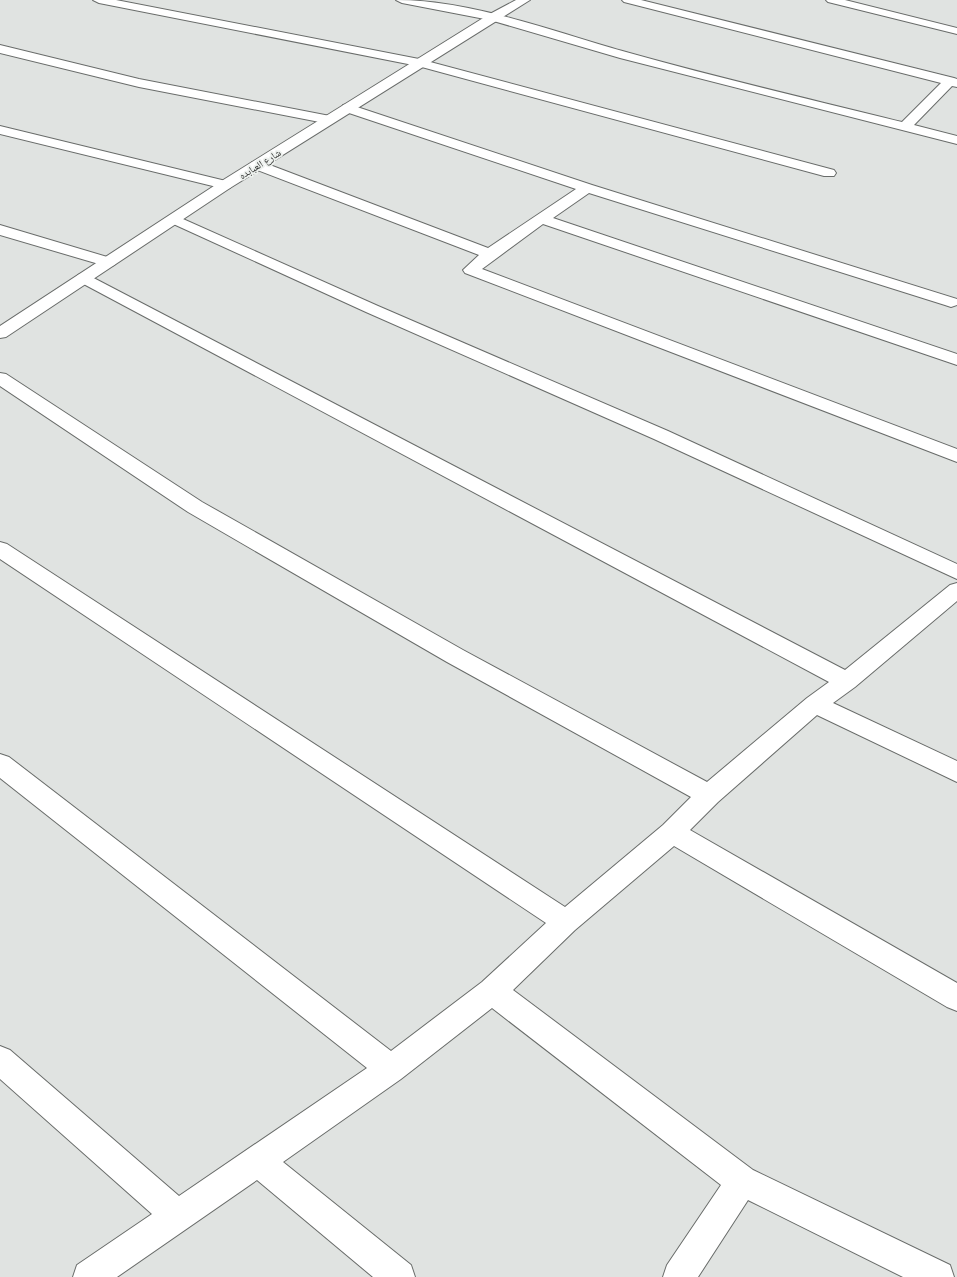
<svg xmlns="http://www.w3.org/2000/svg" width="957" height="1277" viewBox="0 0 957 1277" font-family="'IBM Plex Sans','Noto Naskh Arabic',sans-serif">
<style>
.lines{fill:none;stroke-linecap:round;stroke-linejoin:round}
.minor-casing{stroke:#696c6a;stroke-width:2}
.tertiary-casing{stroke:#696c6a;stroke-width:2}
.minor{fill:#fff;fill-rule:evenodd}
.tertiary{fill:#fff;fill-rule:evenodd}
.labels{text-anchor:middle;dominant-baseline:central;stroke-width:3.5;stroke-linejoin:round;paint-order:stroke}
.far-street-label{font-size:10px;fill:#2e2f2e;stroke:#edf1ee}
</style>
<rect width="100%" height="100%" fill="#e0e3e1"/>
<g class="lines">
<defs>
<g id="minor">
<path d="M93 0H116L419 59 834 170 836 173 834 176H824L418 66 99 3Z"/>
<path d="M396 0C472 0 554 32 626 52 718 78 810 99 902 122L941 83 624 2 622 0H641L954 78 957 79V87L952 86 914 125 957 136V144L620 58 490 20 402 3Z"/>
<path d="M826 0H845L957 28V34L828 2Z"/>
<path d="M0 45 139 79 330 116 337 120 330 124 139 87 0 53Z"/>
<path d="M348 104 592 185 957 299V305L951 307 945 305 589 193 553 218 957 354V365L543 224 482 269 957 449V462L465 273 463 270 479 255 252 168 250 165 252 162H262L488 248 576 189 343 111 342 108 343 105Z"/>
<path d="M0 126 230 182 232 185 230 188 225 189 0 134Z"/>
<path d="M174 215 378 306 668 431 957 564V579L654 439 366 312 169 222 167 219 169 216Z"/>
<path d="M0 225 114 259 117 262 114 265 109 267 0 235Z"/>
<path d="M84 273 845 670 950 585 957 583V601L855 687 833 703 957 761V782L817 715 718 802 690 830 957 983V1011L947 1007 674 846 575 930 513 990 753 1170 950 1265 954 1277H903L748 1200 698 1277H663L667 1265 721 1185 492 1008 401 1079 283 1162 411 1265 415 1277H373L257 1180 117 1277H73L77 1265 152 1214 0 1079V1046L10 1050 179 1196 367 1068 0 778V754L9 757 391 1051 482 982 546 923 0 559V542L7 544 565 907 663 825 691 797 447 662 188 512 0 386V373L6 374 202 502 463 650 707 782 807 698 829 682 78 281 76 278 78 275Z"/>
</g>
<path id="tertiary" d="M516 0H530L230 188 6 337 0 338V326L220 182 488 15Z"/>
</defs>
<!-- minor casing -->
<use href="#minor" class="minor-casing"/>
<!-- tertiary casing -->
<use href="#tertiary" class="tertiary-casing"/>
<!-- minor -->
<use href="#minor" class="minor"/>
<!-- tertiary -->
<use href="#tertiary" class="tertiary"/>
</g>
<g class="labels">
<!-- far-street labels -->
<g class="far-street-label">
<text transform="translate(260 164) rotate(-32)">شارع العبابده</text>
</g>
</g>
</svg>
